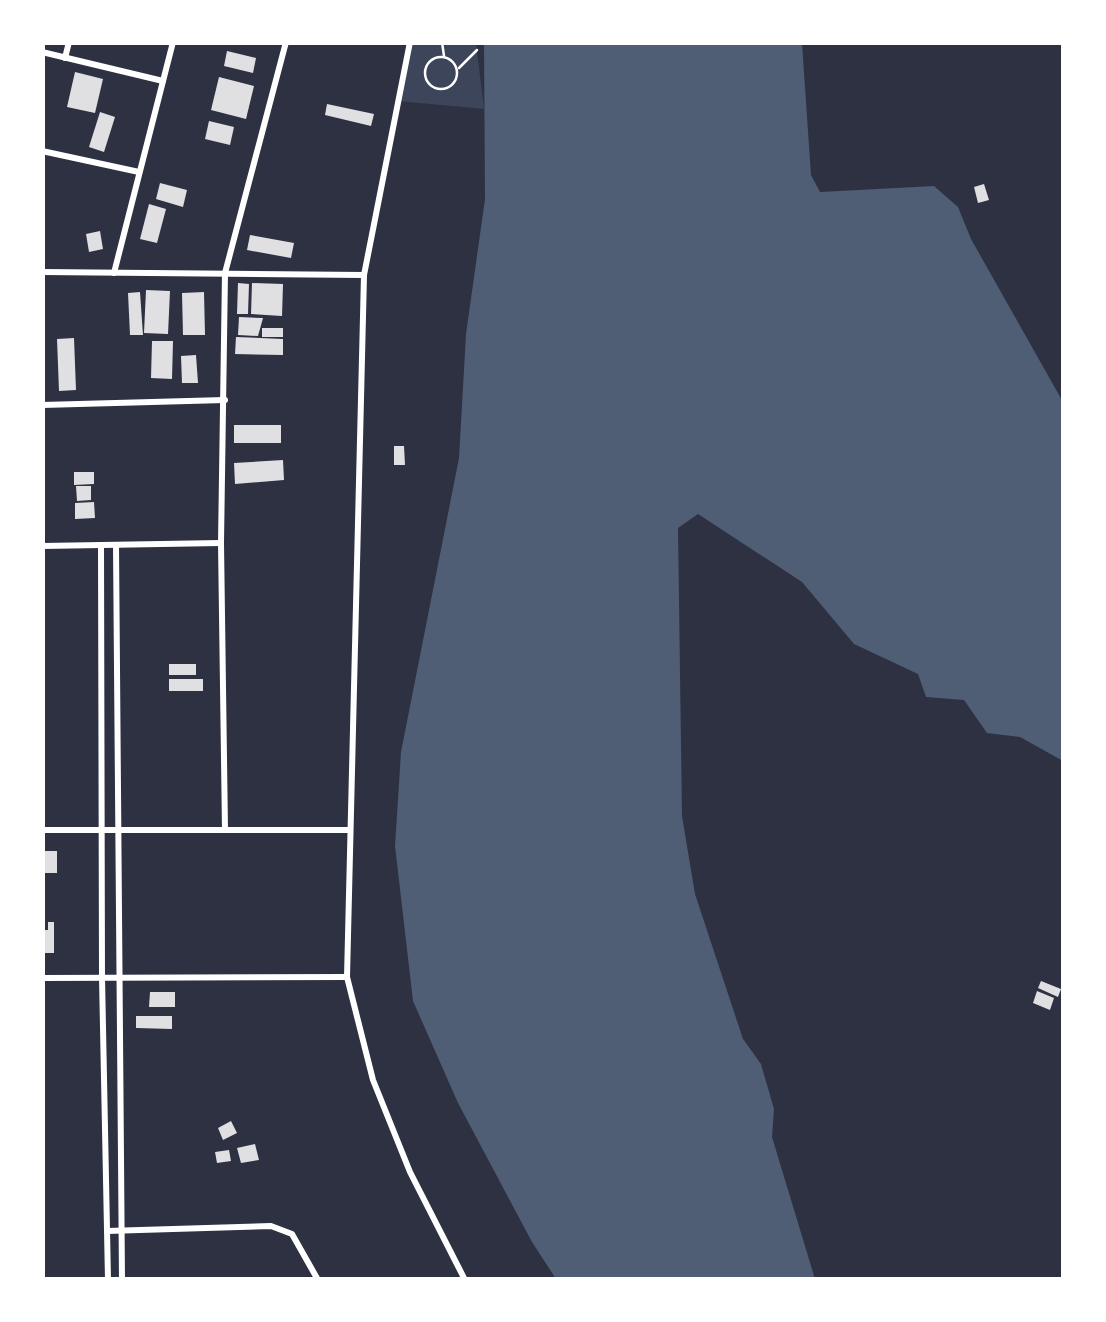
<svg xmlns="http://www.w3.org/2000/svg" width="1106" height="1322" viewBox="0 0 1106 1322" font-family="'Space Grotesk',sans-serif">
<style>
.green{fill:#3c4559}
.water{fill:#4f5d75}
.building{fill:#e0e0e3}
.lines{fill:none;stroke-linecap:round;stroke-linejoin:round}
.path{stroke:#fff;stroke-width:2.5}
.minor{stroke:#fff;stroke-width:6}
</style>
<rect width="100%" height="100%" fill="#2d3142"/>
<!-- green -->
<path class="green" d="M410 43H476L484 109 398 101Z"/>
<!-- water -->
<path class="water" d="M484 43H802L811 175 820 192 934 186 958 207 971 239 1063 402V761L1020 737 987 733 964 700 926 697 918 674 854 644 802 582 698 514 678 528 682 816 695 894 743 1039 761 1064 774 1109 772 1137 815 1279H556L532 1242 458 1103 413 1001 395 846 401 752 459 458 466 334 485 199Z"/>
<!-- building -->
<g class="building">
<path d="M227 51 256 58 253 73 224 66Z"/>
<path d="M75 72 103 79 95 113 67 107Z"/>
<path d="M219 77 254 86 246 119 211 110Z"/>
<path d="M327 104 374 114 371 126 325 115Z"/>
<path d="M100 112 115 117 104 152 89 147Z"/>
<path d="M209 121 234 127 230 145 205 139Z"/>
<path d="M160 183 187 190 183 207 156 199Z"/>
<path d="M984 184 989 200 978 203 974 187Z"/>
<path d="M149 204 166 209 157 243 140 239Z"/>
<path d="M100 231 103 249 89 252 86 234Z"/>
<path d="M250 235 294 243 291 258 247 250Z"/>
<path d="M238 283 249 284 248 314H237Z"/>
<path d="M252 283 283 284 282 316 251 314Z"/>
<path d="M146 290 170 291 168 334 144 333Z"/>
<path d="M140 292 143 335H130L128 293Z"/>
<path d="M204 292 205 335H183L182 293Z"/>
<path d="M239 317 263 318 258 336 238 335Z"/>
<rect x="262" y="328" width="21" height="9"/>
<path d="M236 337 283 339V355L235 354Z"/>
<path d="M74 338 76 390 59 391 57 339Z"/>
<path d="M152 341H173L172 379 151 378Z"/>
<path d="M196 355 198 383H182L181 356Z"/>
<rect x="234" y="425" width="47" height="18"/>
<path d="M394 446H404L405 465H394Z"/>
<path d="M283 460 284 480 235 484 234 463Z"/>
<path d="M74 472H94V484L74 485Z"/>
<path d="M76 486H91V500L77 501Z"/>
<path d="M94 502 95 518 75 519V503Z"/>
<rect x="169" y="664" width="27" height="11"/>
<rect x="169" y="679" width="34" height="12"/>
<rect x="42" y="851" width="15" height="22"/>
<path d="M48 922H54V953H42V930H48Z"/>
<path d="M1041 981 1061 989 1058 997 1038 988Z"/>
<path d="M1037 991 1054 998 1050 1010 1033 1003Z"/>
<path d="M150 992H175V1007H149Z"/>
<path d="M136 1016H172V1029L136 1028Z"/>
<path d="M231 1121 237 1133 223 1140 218 1128Z"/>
<path d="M255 1144 259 1160 241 1163 237 1148Z"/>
<path d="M229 1150 231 1161 217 1163 215 1152Z"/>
</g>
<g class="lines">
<!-- path -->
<g class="path">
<path d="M442 42 444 56"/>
<circle cx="441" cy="73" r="16"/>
<path d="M459 68 477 50"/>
</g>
<!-- minor -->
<g class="minor">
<path d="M410 42 364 275 347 977 373 1080 410 1172 465 1280"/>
<path d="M42 52 163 81"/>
<path d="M65 58 69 42"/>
<path d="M42 151 139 172"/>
<path d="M42 272 364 275"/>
<path d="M114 273 173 42"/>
<path d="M42 405 225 400"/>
<path d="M101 545 102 977 108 1280"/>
<path d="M116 545 122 1280"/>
<path d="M42 546 221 543"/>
<path d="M42 830H350"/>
<path d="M225 830 221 543 225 273 286 42"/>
<path d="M42 978 347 977"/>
<path d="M107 1231 271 1226 292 1234 318 1280"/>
</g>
</g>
<!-- border -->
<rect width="1106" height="1322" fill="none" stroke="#ffffff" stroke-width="90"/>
</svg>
